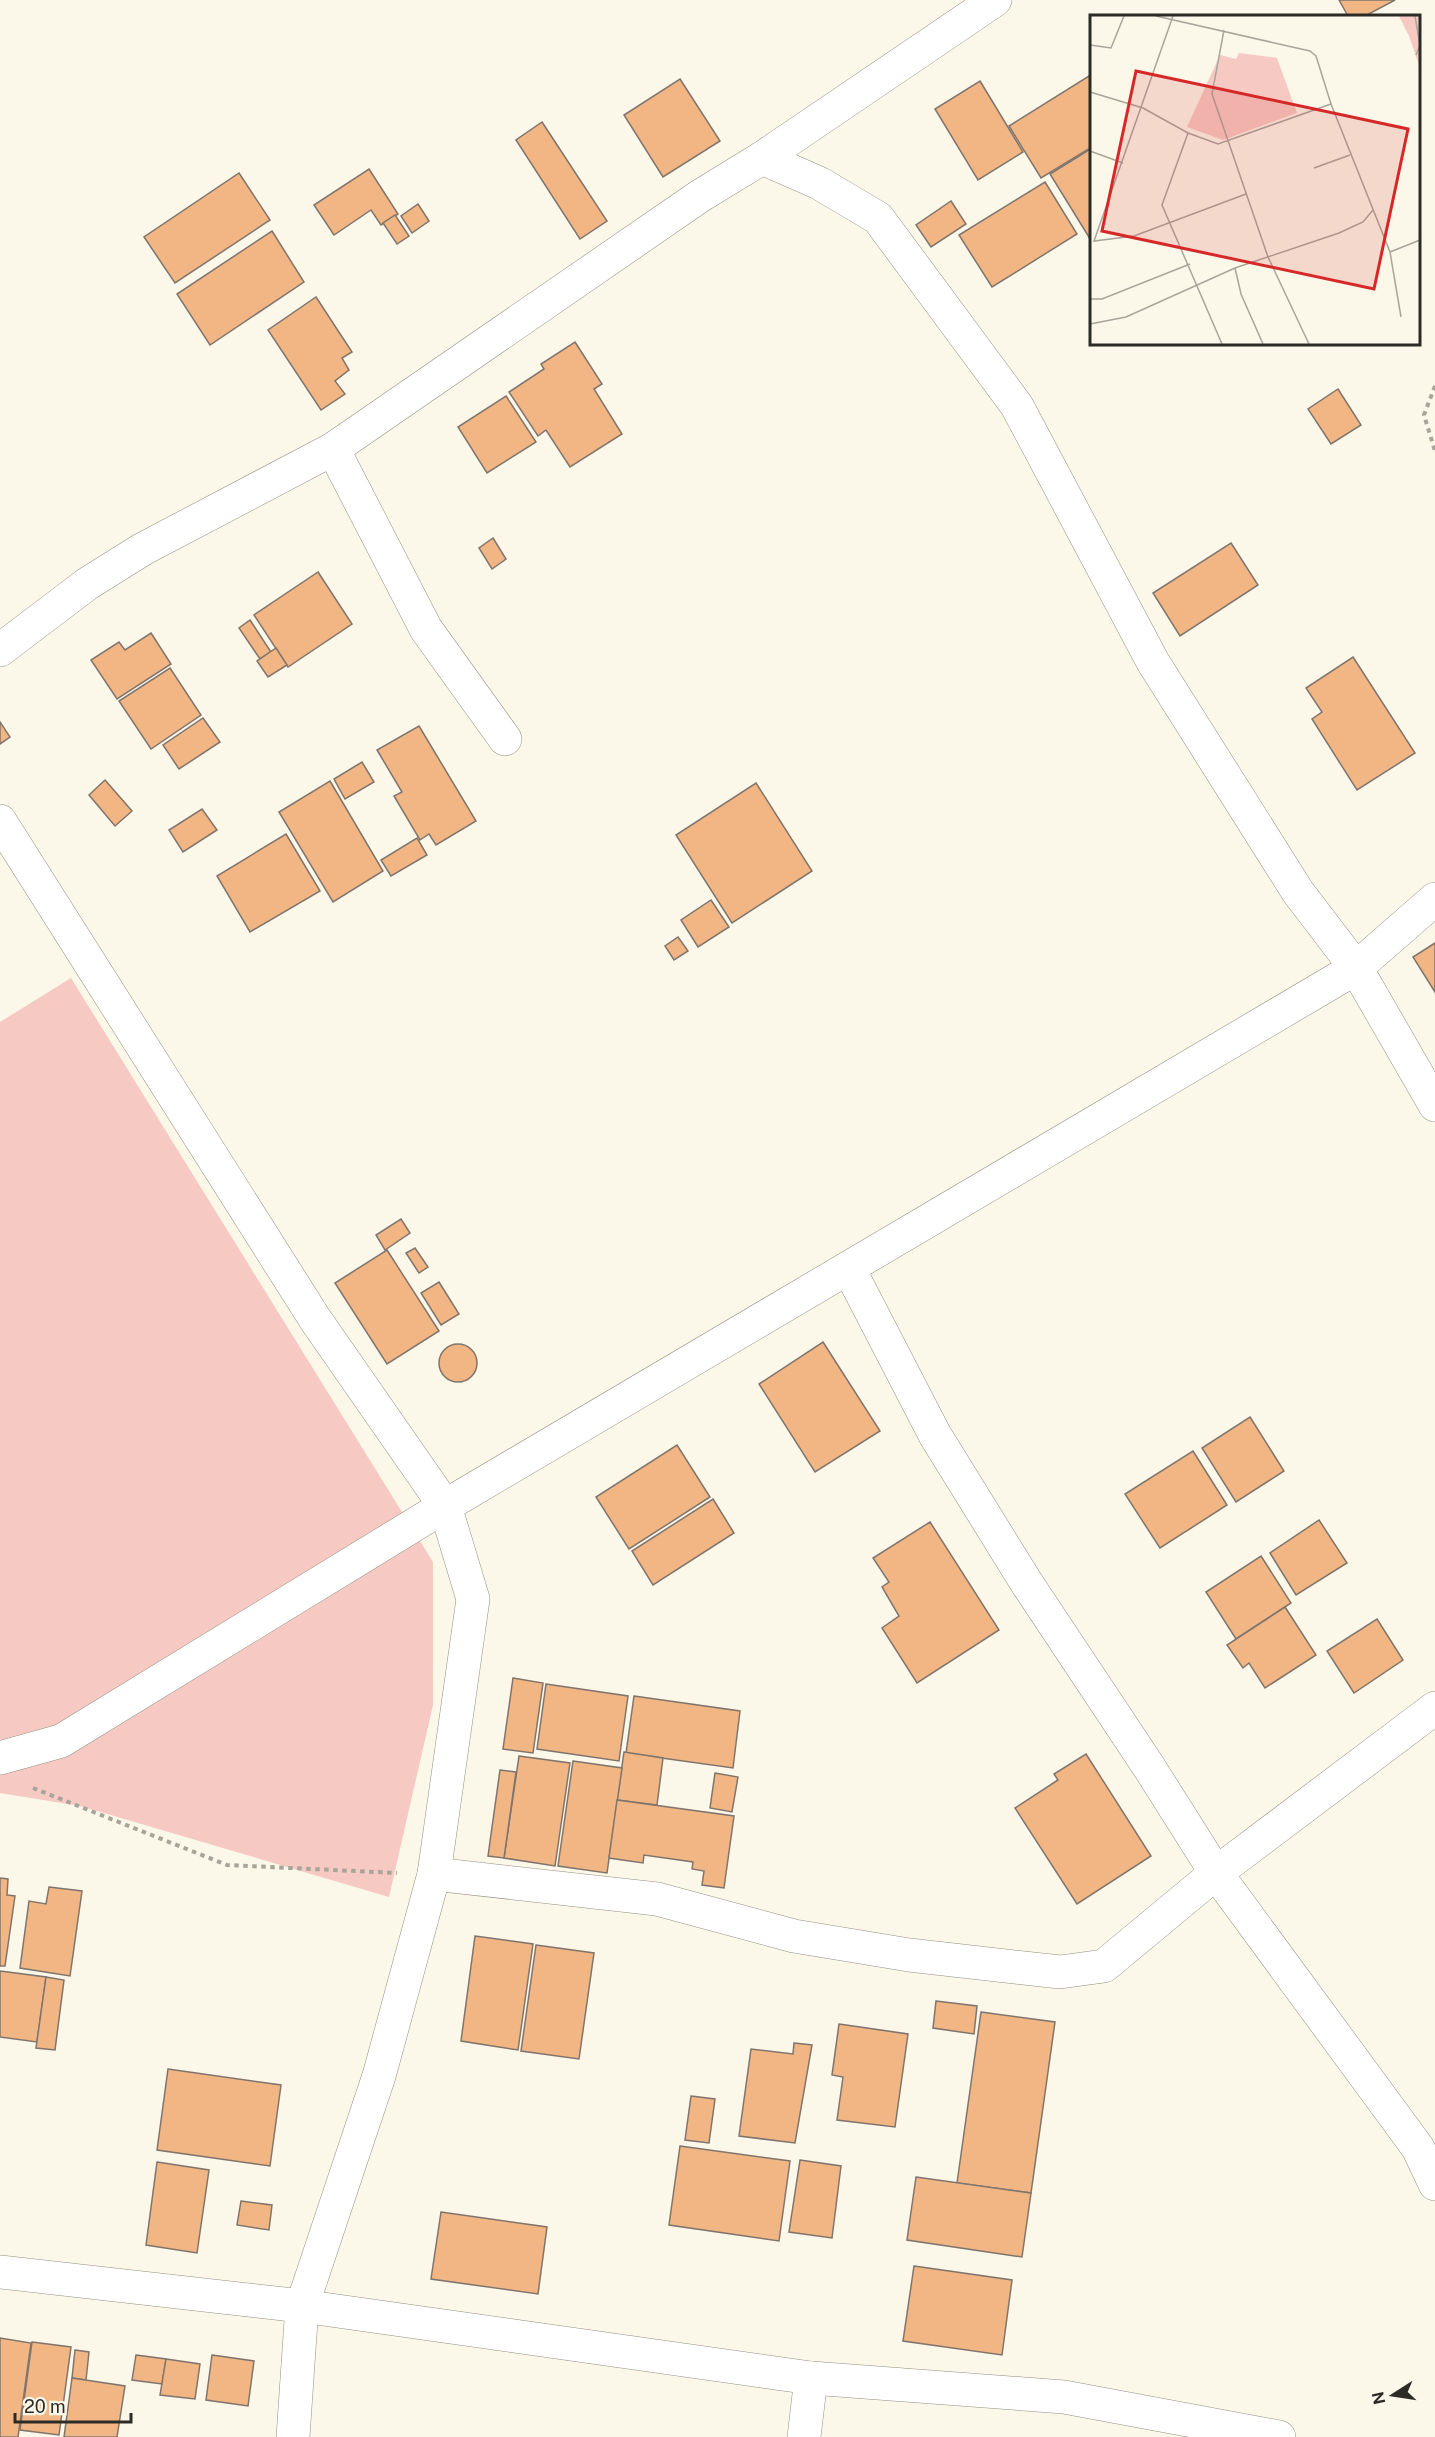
<svg xmlns="http://www.w3.org/2000/svg" width="1435" height="2437" viewBox="0 0 1435 2437" font-family="'Public Sans',sans-serif">
<style>
.green{fill:#f6cac2}
.building{fill:#f1b683;stroke:#80756d;stroke-width:1.5}
.lines{fill:none;stroke-linecap:round;stroke-linejoin:round}
.minor-casing{stroke:#939083;stroke-width:34}
.path{stroke:#a7a49a;stroke-width:4;stroke-dasharray:4.5 4.5;stroke-linecap:butt}
.minor{stroke:#fff;stroke-width:33}
.inset-road{fill:none;stroke:#a9a59b;stroke-width:1.5}
.view{fill:#d62828;fill-opacity:0.15;stroke:#d62828;stroke-width:3}
.inset-edge{fill:none;stroke:#2d2b26;stroke-width:3}
</style>
<rect width="100%" height="100%" fill="#fbf7e9"/>
<!-- green -->
<path class="green" d="M71 978 433 1562V1705L389 1897 80 1806 0 1793V1022Z"/>
<!-- building -->
<g class="building">
<path d="M1339 0H1395L1365 16H1348Z"/>
<path d="M1089 76 1092 80V147L1041 178 1009 126Z"/>
<path d="M680 79 720 141 663 177 624 115Z"/>
<path d="M980 81 1023 152 978 180 935 109Z"/>
<path d="M542 122 607 221 580 239 516 140Z"/>
<path d="M1092 148V242L1050 174Z"/>
<path d="M369 169 398 214 381 225 371 210 334 235 314 205Z"/>
<path d="M239 173 270 220 175 283 144 237Z"/>
<path d="M1045 182 1077 234 992 287 959 235Z"/>
<path d="M951 201 966 224 931 247 916 225Z"/>
<path d="M418 204 429 221 412 233 401 216Z"/>
<path d="M395 215 409 236 397 244 383 223Z"/>
<path d="M272 231 304 282 210 345 177 294Z"/>
<path d="M316 297 352 352 342 358 349 370 335 381 345 394 321 410 268 330Z"/>
<path d="M575 342 602 384 594 389 622 434 570 467 546 430 538 436 509 392 544 369 541 364Z"/>
<path d="M1338 389 1361 425 1331 444 1308 409Z"/>
<path d="M506 396 536 442 487 473 458 427Z"/>
<path d="M493 538 506 559 492 569 479 548Z"/>
<path d="M1231 543 1258 585 1180 636 1153 593Z"/>
<path d="M318 572 352 624 288 667 254 615Z"/>
<path d="M250 620 271 652 260 659 239 628Z"/>
<path d="M151 633 171 664 117 699 91 660 119 642 125 650Z"/>
<path d="M276 648 287 665 268 677 257 661Z"/>
<path d="M1353 657 1415 753 1357 790 1312 719 1322 712 1306 688Z"/>
<path d="M170 668 201 715 151 749 119 701Z"/>
<path d="M203 718 220 742 179 769 163 745Z"/>
<path d="M0 722 10 737 0 744Z"/>
<path d="M419 726 476 821 436 845 429 834 420 840 394 796 402 792 377 750Z"/>
<path d="M362 762 374 782 345 799 334 779Z"/>
<path d="M105 780 132 811 115 826 89 795Z"/>
<path d="M330 781 383 871 333 902 279 812Z"/>
<path d="M756 783 812 871 732 923 676 835Z"/>
<path d="M202 809 217 830 183 852 169 830Z"/>
<path d="M286 834 320 891 250 932 217 876Z"/>
<path d="M417 838 427 855 391 876 381 860Z"/>
<path d="M711 900 729 927 698 947 681 920Z"/>
<path d="M678 937 688 951 674 960 665 946Z"/>
<path d="M1435 943V992L1413 957Z"/>
<path d="M401 1219 410 1233 385 1250 376 1235Z"/>
<path d="M415 1248 428 1267 419 1273 406 1253Z"/>
<path d="M387 1250 439 1331 387 1364 335 1283Z"/>
<path d="M439 1282 459 1314 441 1325 421 1293Z"/>
<path d="M823 1342 880 1431 815 1472 759 1384Z"/>
<circle cx="458" cy="1363" r="19"/>
<path d="M1250 1417 1284 1471 1236 1502 1202 1448Z"/>
<path d="M677 1445 710 1497 629 1549 596 1497Z"/>
<path d="M1193 1451 1227 1505 1160 1548 1125 1494Z"/>
<path d="M713 1499 734 1533 653 1585 632 1551Z"/>
<path d="M1319 1520 1347 1563 1296 1595 1270 1553Z"/>
<path d="M930 1522 999 1630 917 1683 882 1628 899 1616 882 1587 889 1582 873 1558Z"/>
<path d="M1261 1556 1291 1603 1236 1639 1206 1592Z"/>
<path d="M1285 1607 1316 1655 1265 1688 1249 1663 1243 1668 1227 1645Z"/>
<path d="M1377 1619 1403 1660 1354 1693 1327 1651Z"/>
<path d="M513 1678 543 1683 533 1753 503 1749Z"/>
<path d="M546 1684 628 1696 619 1761 537 1749Z"/>
<path d="M634 1696 740 1711 733 1768 626 1753Z"/>
<path d="M624 1752 663 1758 657 1805 617 1800Z"/>
<path d="M1086 1754 1151 1856 1077 1904 1015 1808 1058 1780 1054 1774Z"/>
<path d="M519 1756 570 1763 555 1866 504 1858Z"/>
<path d="M573 1761 622 1768 607 1873 558 1866Z"/>
<path d="M500 1770 516 1772 504 1858 488 1856Z"/>
<path d="M715 1773 738 1777 732 1812 710 1808Z"/>
<path d="M617 1800 734 1816 724 1888 702 1885 704 1871 692 1869 693 1862 644 1855 643 1863 609 1858Z"/>
<path d="M0 1878 8 1879 7 1895 15 1896 5 1966H0Z"/>
<path d="M49 1887 82 1891 70 1976 20 1968 29 1901 46 1904Z"/>
<path d="M475 1936 533 1944 518 2050 461 2041Z"/>
<path d="M536 1945 594 1953 579 2059 521 2051Z"/>
<path d="M0 1971 46 1977 37 2042 0 2037Z"/>
<path d="M46 1977 64 1980 55 2050 36 2048Z"/>
<path d="M936 2001 977 2006 974 2034 933 2028Z"/>
<path d="M981 2012 1055 2022 1031 2193 957 2183Z"/>
<path d="M839 2024 908 2034 895 2127 837 2120 843 2077 832 2075Z"/>
<path d="M794 2043 812 2045 795 2143 739 2136 751 2049 793 2054Z"/>
<path d="M168 2069 281 2085 270 2166 157 2150Z"/>
<path d="M691 2096 715 2099 709 2143 685 2140Z"/>
<path d="M680 2146 790 2161 779 2241 669 2225Z"/>
<path d="M800 2160 841 2166 832 2238 789 2232Z"/>
<path d="M157 2162 209 2170 197 2253 146 2245Z"/>
<path d="M916 2177 1031 2193 1022 2257 907 2240Z"/>
<path d="M241 2201 272 2205 269 2230 237 2225Z"/>
<path d="M441 2212 547 2227 538 2294 431 2279Z"/>
<path d="M914 2266 1012 2280 1002 2355 903 2341Z"/>
<path d="M0 2338 31 2343 18 2437H0Z"/>
<path d="M32 2342 71 2347 59 2435 20 2430Z"/>
<path d="M75 2350 89 2352 86 2380 72 2378Z"/>
<path d="M136 2355 166 2359 162 2384 132 2380Z"/>
<path d="M212 2355 254 2361 248 2406 206 2400Z"/>
<path d="M166 2359 200 2364 195 2399 160 2395Z"/>
<path d="M72 2378 125 2386 117 2437H64Z"/>
</g>
<g class="lines">
<defs>
<g id="minor">
<path d="M762 158 819 183 878 218 1017 406 1153 662 1298 892 1356 968 1435 1105"/>
<path d="M333 449 426 629 505 739"/>
<path d="M0 650 87 584 143 549 333 449 700 196 762 158 995 0"/>
<path d="M0 821 315 1319 445 1506 473 1599 434 1874 379 2076 302 2306 293 2437"/>
<path d="M849 1269 935 1435 1026 1582 1149 1767 1216 1873 1418 2148 1435 2184"/>
<path d="M0 1758 61 1741 445 1506 1356 968 1435 899"/>
<path d="M434 1874 657 1899 794 1936 909 1955 1060 1972 1104 1966 1216 1873 1435 1708"/>
<path d="M0 2272 302 2306 811 2378 1064 2397 1279 2437"/>
<path d="M804 2437 811 2378"/>
</g>
</defs>
<!-- minor casing -->
<use href="#minor" class="minor-casing"/>
<!-- path -->
<g class="path">
<path d="M1435 386 1424 415 1435 451"/>
<path d="M33 1788 227 1865 397 1873"/>
</g>
<!-- minor -->
<use href="#minor" class="minor"/>
</g>
<!-- overview -->
<g transform="translate(1090 15)">
<rect width="330" height="330" fill="#fbf7e9"/>
<path d="M309 1H330V53L319 21ZM149 38 187 43 207 98 133 125 97 112 130 40 146 44Z" fill="#f6cac2"/>
<path class="inset-road" d="M66 1 220 36 226 41 241 89M83 1 4 226 44 221 156 179M325 1 330 30 326 40M134 15 122 79 178 242 219 329M0 30 21 33 34 1M0 77 53 93 98 118 128 129 241 89 300 237 311 302M98 118 72 190 132 329M0 136 33 148M224 153 260 140M300 237 330 225M145 253 151 279 173 329M0 284H12L100 249M0 309 36 302 145 253 249 218 273 207 283 195"/>
<path class="view" d="M46 56 318 114 284 274 12 216Z"/>
<rect width="330" height="330" class="inset-edge"/>
</g>
<!-- north arrow -->
<g transform="translate(1393 2395) rotate(258)" stroke="#fbf7e9" stroke-width="4.5" paint-order="stroke">
<path d="M0-4.5L10 22L0 15L-10 22Z" fill="#2d2b26"/>
<text y="-9" font-size="16" font-weight="bold" text-anchor="middle" fill="#2d2b26">N</text>
</g>
<!-- scale -->
<path d="M15 2413v9h116v-9" fill="none" stroke="#2d2b26" stroke-width="3"/>
<text x="24" y="2413" font-size="18" fill="#2d2b26" stroke="#fbf7e9" stroke-width="4.5" paint-order="stroke">20 m</text>
</svg>
